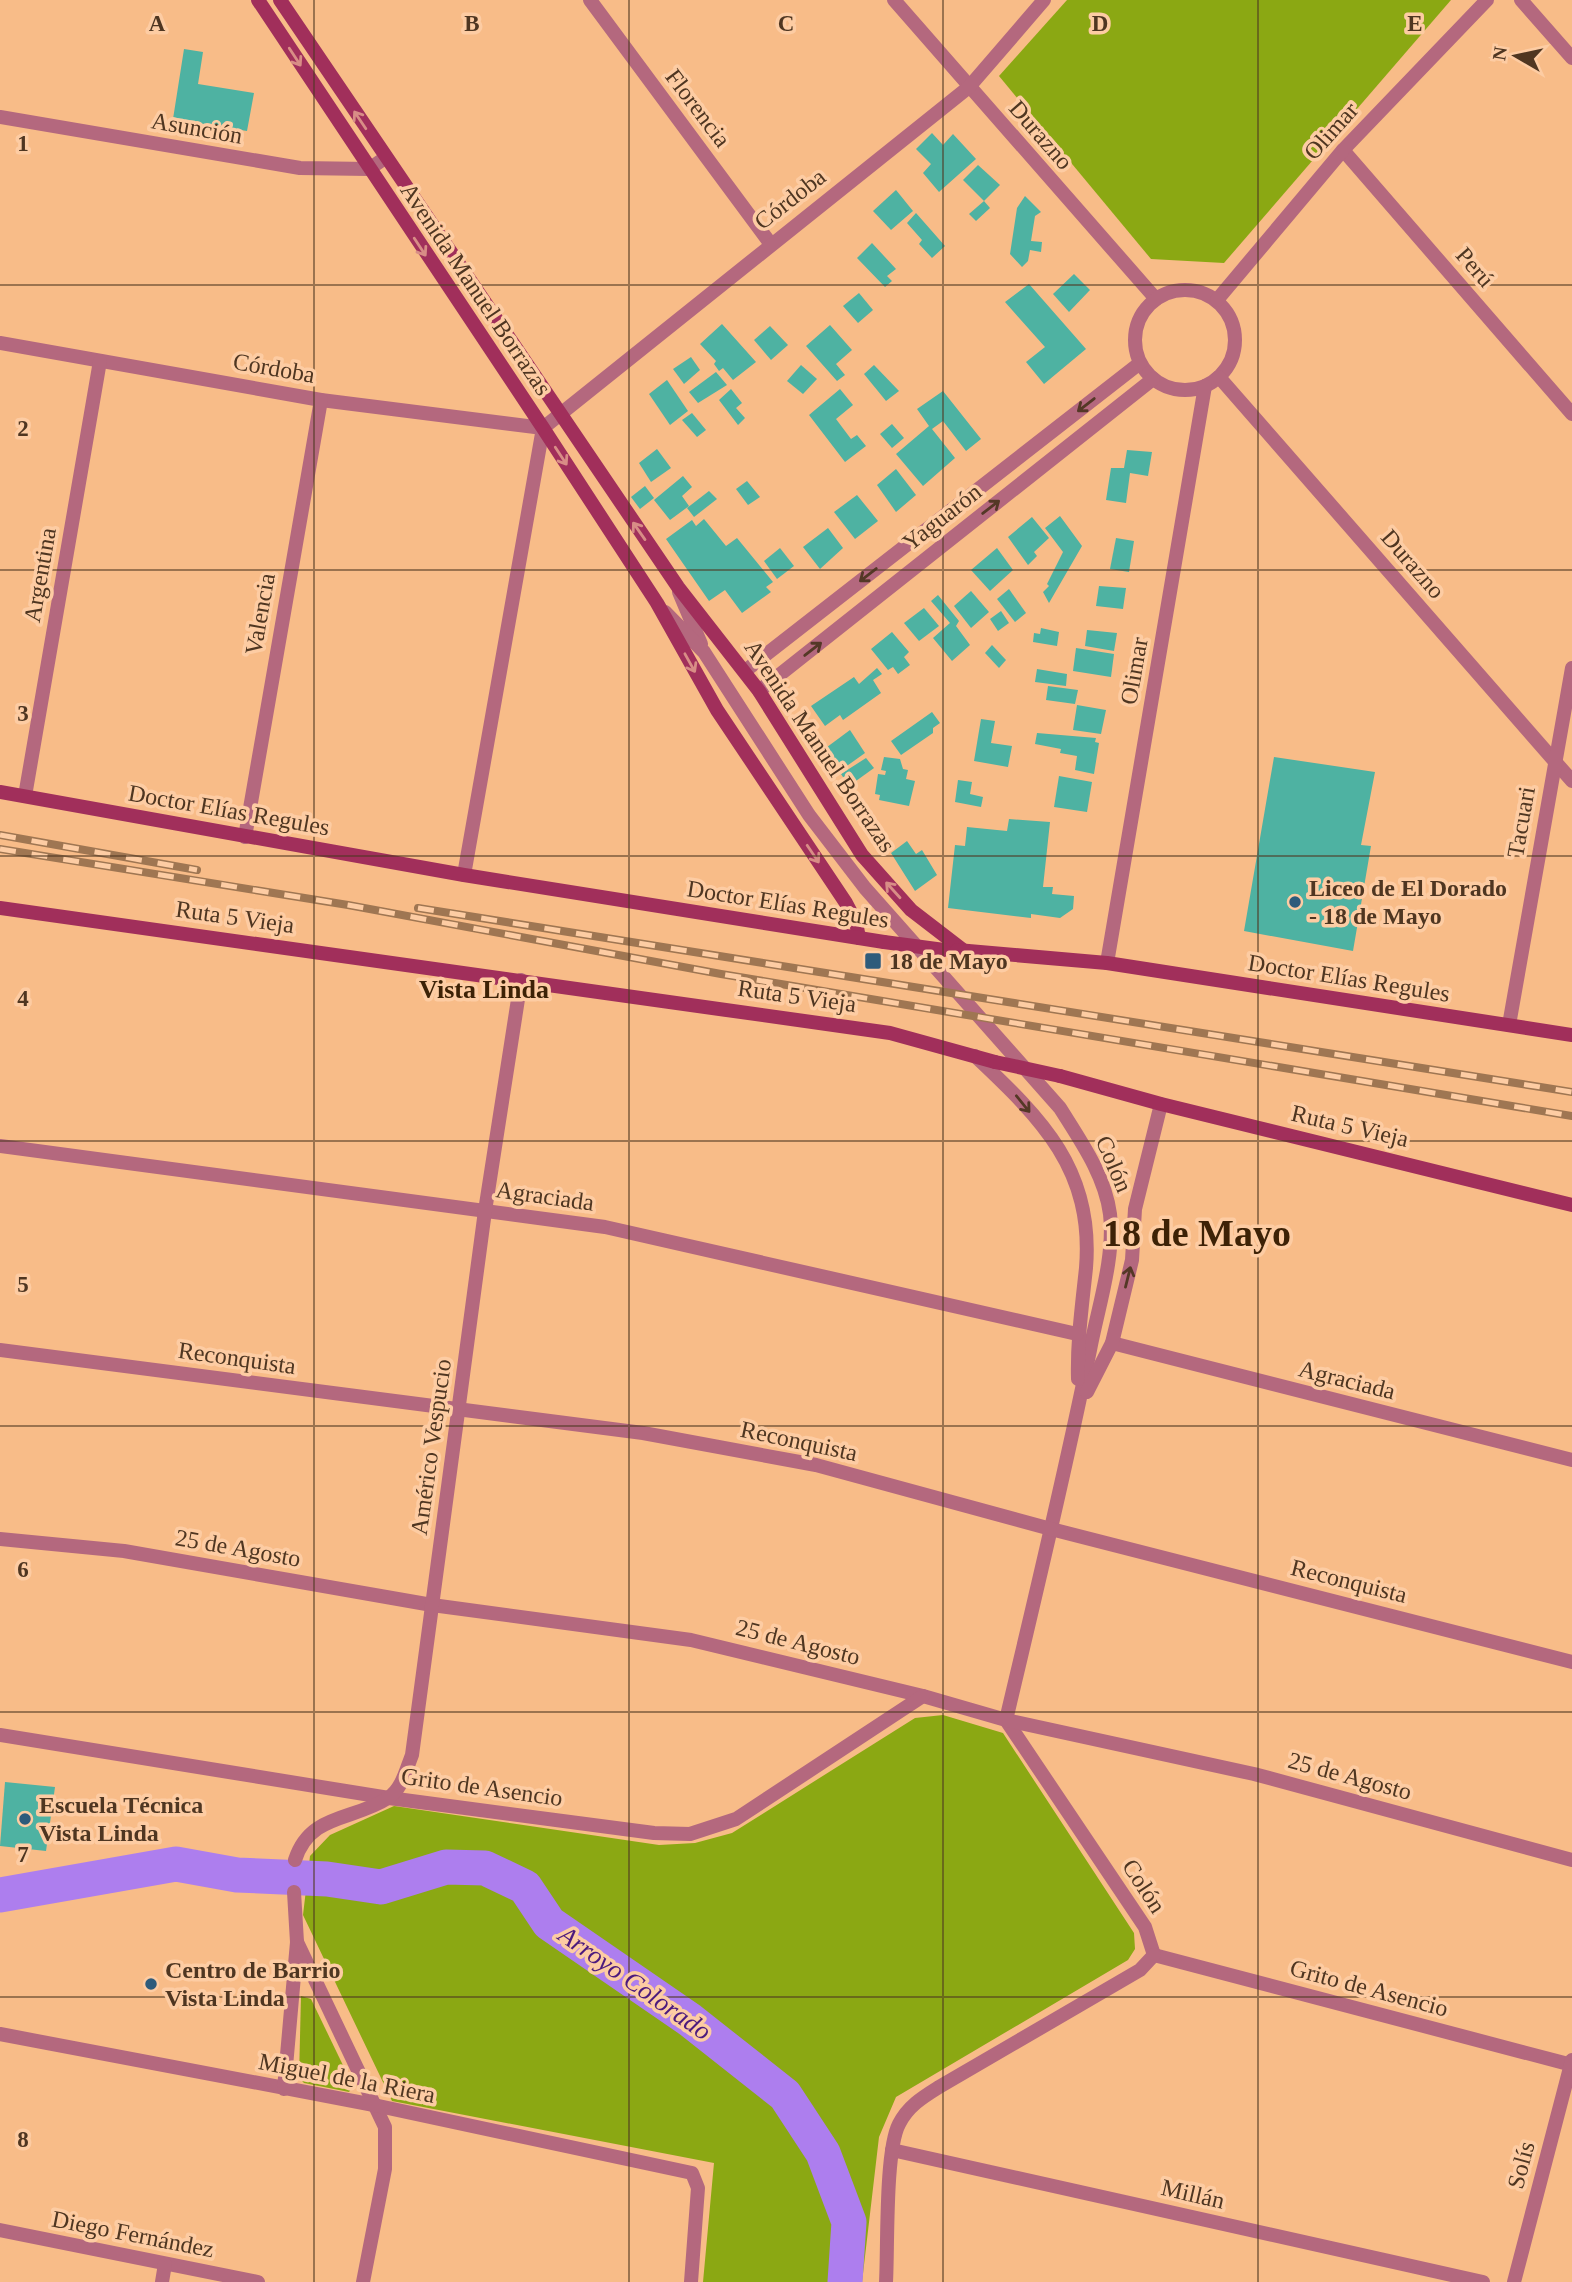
<svg xmlns="http://www.w3.org/2000/svg" width="1572" height="2282" viewBox="0 0 1572 2282" font-family="Georgia,serif">
<style>
.green{fill:#8ba813}
.lines{fill:none;stroke-linecap:round;stroke-linejoin:round}
.river{stroke:#ad7eee;stroke-width:35}
.building{fill:#4eb2a2}
.street{stroke:#b4687e;stroke-width:14}
.secondary{stroke:#a12f5b;stroke-width:14}
.rail-casing{stroke:#9f7652;stroke-width:8}
.rail{stroke:#fdcca3;stroke-width:5;stroke-dasharray:16;stroke-linecap:butt}
.secondary-bridge{stroke:#a12f5b;stroke-width:14}
.oneway{stroke:#d88d86}
.oneway2{stroke:#543826}
.grid{fill:none;stroke:#4f3621;stroke-width:2;stroke-opacity:0.55}
.poi-dot{fill:#2e5b7b;stroke:#fdcca3;stroke-width:2.5}
.labels{text-anchor:middle;dominant-baseline:central;stroke-width:7;stroke-linejoin:round;paint-order:stroke}
.street-label{font-size:24px;fill:#4f3621;stroke:#fdcca3}
.poi-label{font-size:24px;font-weight:bold;fill:#4f3621;stroke:#fdcca3;text-anchor:start}
.neighbourhood-label{font-size:26px;font-weight:bold;fill:#3d2206;stroke:#fdcca3}
.water-label{font-size:26px;font-style:italic;fill:#4c1a7d;stroke:#fdcca3}
.town-label{font-size:38px;font-weight:bold;fill:#3d2206;stroke:#fdcca3}
.grid-label{font-size:23px;text-anchor:middle;font-weight:bold;fill:#4f3621;stroke:#fdcca3;stroke-width:7;stroke-linejoin:round;paint-order:stroke}
</style>
<rect width="100%" height="100%" fill="#f8bc88"/>
<!-- green -->
<g class="green">
<path d="M1067 0H1451L1224 263 1151 259 999 76Z"/>
<path d="M943 1715 1003 1733 1134 1933 1135 1949 1128 1960 896 2097 879 2137 862 2282H703L714 2163 392 2101 303 1915 310 1856 330 1835 394 1806 659 1845 695 1843 732 1833 915 1718Z"/>
<path d="M301 1996 311 1999 353 2086 349 2092 304 2083 299 2078Z"/>
</g>
<g class="lines">
<!-- river -->
<path class="river" d="M0 1895 176 1864 237 1875 327 1879 381 1887 446 1867 485 1868 525 1887 549 1923 690 2020 785 2095 823 2153 849 2222 845 2282"/>
</g>
<!-- building -->
<g class="building">
<path d="M184 49 203 52 198 84 254 93 247 131 173 119Z"/>
<path d="M932 133 943 145 953 134 976 159 939 192 923 173 931 164 916 149Z"/>
<path d="M978 165 1000 185 984 201 963 180Z"/>
<path d="M896 190 913 211 891 230 873 211Z"/>
<path d="M1025 196 1041 212 1035 216 1031 241 1042 242 1041 252 1030 250 1028 261 1022 267 1010 254 1017 208Z"/>
<path d="M984 201 990 208 976 221 969 214Z"/>
<path d="M916 213 945 246 932 258 919 244 922 240 907 223Z"/>
<path d="M872 243 896 269 887 276 892 281 885 287 857 258Z"/>
<path d="M1074 274 1090 290 1069 312 1053 294Z"/>
<path d="M1029 284 1086 349 1044 384 1026 362 1045 347 1005 302Z"/>
<path d="M859 293 873 310 858 323 843 306Z"/>
<path d="M722 324 756 362 733 380 723 368 719 371 714 364 716 361 700 344Z"/>
<path d="M830 325 852 350 836 364 845 375 837 381 806 346Z"/>
<path d="M770 326 788 345 771 360 754 340Z"/>
<path d="M691 357 700 370 684 384 673 369Z"/>
<path d="M801 365 817 379 803 394 787 381Z"/>
<path d="M874 365 899 391 886 401 864 374Z"/>
<path d="M716 372 727 385 698 403 689 392Z"/>
<path d="M667 380 688 411 670 425 649 394Z"/>
<path d="M731 389 742 403 736 408 745 418 738 425 719 400Z"/>
<path d="M840 389 853 405 836 419 851 439 857 435 866 446 845 462 809 415Z"/>
<path d="M943 391 981 439 966 451 943 421 932 429 955 458 923 486 896 454 929 426 917 409Z"/>
<path d="M692 413 706 430 697 437 682 420Z"/>
<path d="M892 424 904 438 892 448 880 434Z"/>
<path d="M657 449 671 468 651 482 639 463Z"/>
<path d="M1127 450 1152 452 1148 476 1130 473 1126 503 1106 500 1111 468H1124Z"/>
<path d="M896 469 916 495 896 512 877 485Z"/>
<path d="M683 476 692 487 682 496 689 506 670 520 654 500Z"/>
<path d="M747 481 760 497 748 505 736 489Z"/>
<path d="M645 486 654 498 640 509 631 497Z"/>
<path d="M709 491 717 499 694 517 687 508Z"/>
<path d="M857 495 878 521 855 539 834 512Z"/>
<path d="M1060 516 1082 546 1049 603 1043 592 1049 586 1047 584 1063 552 1045 528Z"/>
<path d="M1032 517 1049 538 1034 552 1037 556 1028 565 1008 537Z"/>
<path d="M704 519 726 546 737 538 773 582 766 587 771 592 742 613 725 590 709 601 666 539 692 520 696 526Z"/>
<path d="M828 528 843 548 820 569 803 547Z"/>
<path d="M1116 538 1134 541 1129 572 1110 569Z"/>
<path d="M780 548 794 566 777 579 764 561Z"/>
<path d="M997 548 1013 570 990 591 971 570Z"/>
<path d="M1099 586 1126 588 1123 609 1096 606Z"/>
<path d="M1009 589 1026 613 1015 622 997 599Z"/>
<path d="M971 591 989 612 971 628 954 606Z"/>
<path d="M938 595 959 621 956 626 970 645 952 661 933 638 950 623 931 601Z"/>
<path d="M924 608 939 626 919 641 904 623Z"/>
<path d="M1001 611 1009 623 998 631 990 619Z"/>
<path d="M1041 628 1059 632 1057 646 1033 642 1034 633 1040 634Z"/>
<path d="M1087 630 1117 633 1114 651 1085 646Z"/>
<path d="M892 632 909 652 904 657 910 665 898 674 893 667 888 670 871 649Z"/>
<path d="M992 645 1006 660 999 668 985 653Z"/>
<path d="M1076 648 1114 654 1111 677 1073 671Z"/>
<path d="M877 668 882 674 873 680 881 693 843 720 840 715 825 726 811 706 854 677 859 684Z"/>
<path d="M1037 669 1067 674 1066 686 1035 682Z"/>
<path d="M1048 686 1078 690 1075 704 1046 700Z"/>
<path d="M1077 705 1106 710 1101 734 1073 730Z"/>
<path d="M932 712 940 723 933 728V733L901 755 891 741Z"/>
<path d="M981 719 995 721 991 743 1012 746 1008 767 974 761Z"/>
<path d="M850 730 865 753 830 778 815 756Z"/>
<path d="M1037 733 1096 738 1095 742 1099 743 1094 774 1075 770 1077 756 1060 753 1061 749 1035 744Z"/>
<path d="M884 757 900 759 903 769 908 770 906 779 915 781 909 806 879 800 880 795 875 794 878 774 885 775 886 771 881 770Z"/>
<path d="M1274 757 1375 772 1361 845 1371 846 1353 951 1244 931Z"/>
<path d="M866 758 874 768 849 786 841 774Z"/>
<path d="M1059 776 1092 782 1087 812 1054 807Z"/>
<path d="M958 780 972 782 970 794 983 797 981 807 955 802Z"/>
<path d="M1009 819 1050 822 1043 887H1053L1052 894 1074 896 1073 909 1060 918 1031 914V918L948 908 955 845 965 846 967 827 1007 831Z"/>
<path d="M907 841 916 854 922 850 937 875 915 891 891 853Z"/>
<path d="M5 1782 55 1787 46 1851 0 1846Z"/>
</g>
<g class="lines">
<!-- street -->
<g class="street">
<path d="M590 0 770 243"/>
<path d="M894 0 1156 299"/>
<path d="M1521 0 1572 58"/>
<path d="M0 117 300 168 369 169 385 158"/>
<path d="M1343 150 1572 414"/>
<circle cx="1185" cy="340" r="50"/>
<path d="M1217 300 1343 150 1487 0"/>
<path d="M0 343 321 400 543 428 969 87 1044 0"/>
<path d="M1219 377 1572 781"/>
<path d="M679 592 701 644"/>
<path d="M665 612 704 652 809 815 865 888 1060 1108C1080 1140 1105 1175 1110 1214 1115 1258 1098 1307 1090 1350 1065 1474 1035 1597 1006 1720L1145 1927 1154 1955"/>
<path d="M745 671 1140 363"/>
<path d="M759 691 1153 379"/>
<path d="M25 796 100 361"/>
<path d="M245 837 321 400"/>
<path d="M464 875 543 428"/>
<path d="M1107 963 1205 386"/>
<path d="M1509 1025 1572 668"/>
<path d="M975 1056C1042 1119 1094 1170 1086 1268 1082 1306 1077 1341 1078 1379"/>
<path d="M0 1146 605 1227 1077 1334"/>
<path d="M1112 1343 1572 1460"/>
<path d="M0 1350 643 1433 816 1465 1051 1529 1572 1662"/>
<path d="M1087 1392 1112 1343 1132 1260 1135 1209 1161 1104"/>
<path d="M0 1539 124 1551 432 1605 691 1640 923 1696 1006 1720 1254 1774 1572 1860"/>
<path d="M0 1735 389 1798 654 1833 690 1834 736 1819 923 1696"/>
<path d="M295 1860C310 1813 353 1821 388 1798 402 1789 406 1770 412 1755L485 1211 521 980"/>
<path d="M297 1942 385 2127V2169L363 2282"/>
<path d="M1154 1955 1572 2065"/>
<path d="M0 2034 374 2105 692 2173 698 2188 691 2282"/>
<path d="M284 2089 297 1942 294 1892"/>
<path d="M892 2150 1483 2282"/>
<path d="M0 2230 258 2282"/>
<path d="M162 2282 165 2264"/>
<path d="M886 2282C888 2247 885 2151 899 2124 908 2106 923 2097 939 2087L1140 1970 1154 1955"/>
<path d="M1514 2282 1572 2060"/>
</g>
<!-- secondary -->
<g class="secondary">
<path d="M258 0 543 428 657 603 717 710 846 903 856 922 859 938"/>
<path d="M280 0 678 587 759 691 862 855 911 910 963 950"/>
<path d="M0 792 464 875 884 942"/>
<path d="M0 908 890 1033 995 1062"/>
<path d="M957 950 1107 963 1572 1035"/>
<path d="M1060 1076 1161 1104 1572 1205"/>
</g>
<defs>
<g id="rail">
<path d="M0 835 197 870"/>
<path d="M0 849 348 905 721 974 1572 1116"/>
<path d="M418 908 1572 1092"/>
</g>
</defs>
<!-- rail casing -->
<use href="#rail" class="rail-casing"/>
<!-- rail -->
<use href="#rail" class="rail"/>
<!-- secondary-bridge -->
<g class="secondary-bridge">
<path d="M884 942 944 950"/>
<path d="M995 1062 1060 1076"/>
</g>
</g>
<!-- one-way arrows -->
<defs><path id="oneway-shaft" d="M-6 0H5M1.5-3L5.5 0L1.5 3" fill="none" stroke-width="1.6" stroke-linecap="round" stroke-linejoin="round" transform="scale(1.75)"/></defs>
<g class="oneway">
<use href="#oneway-shaft" transform="translate(295 57) rotate(57)"/>
<use href="#oneway-shaft" transform="translate(360 120) rotate(-124)"/>
<use href="#oneway-shaft" transform="translate(420 247) rotate(57)"/>
<use href="#oneway-shaft" transform="translate(561 456) rotate(57)"/>
<use href="#oneway-shaft" transform="translate(639 531) rotate(-125)"/>
<use href="#oneway-shaft" transform="translate(690 663) rotate(61)"/>
<use href="#oneway-shaft" transform="translate(813 854) rotate(56)"/>
<use href="#oneway-shaft" transform="translate(893 890) rotate(-132)"/>
</g>
<g class="oneway2">
<use href="#oneway-shaft" transform="translate(1086 405) rotate(142)"/>
<use href="#oneway-shaft" transform="translate(991 507) rotate(-38)"/>
<use href="#oneway-shaft" transform="translate(868 575) rotate(142)"/>
<use href="#oneway-shaft" transform="translate(813 649) rotate(-38)"/>
<use href="#oneway-shaft" transform="translate(1023 1104) rotate(51)"/>
<use href="#oneway-shaft" transform="translate(1128 1277) rotate(-76)"/>
</g>
<!-- grid -->
<path class="grid" d="M314 0V2282M629 0V2282M943 0V2282M1258 0V2282M0 285H1572M0 570H1572M0 856H1572M0 1141H1572M0 1426H1572M0 1712H1572M0 1997H1572"/>
<!-- markers -->
<g class="poi-dot">
<circle cx="1295" cy="902" r="7"/>
<rect x="864" y="952" width="18" height="18" rx="3.5"/>
<circle cx="25" cy="1819" r="7"/>
<circle cx="151" cy="1984" r="7"/>
</g>
<g class="labels">
<!-- street labels -->
<g class="street-label">
<text transform="translate(698 108) rotate(53)">Florencia</text>
<text transform="translate(197 128) rotate(10)">Asunción</text>
<text transform="translate(1331 131) rotate(-48)">Olimar</text>
<text transform="translate(1041 135) rotate(49)">Durazno</text>
<text transform="translate(790 199) rotate(-38)">Córdoba</text>
<text transform="translate(1475 267) rotate(49)">Perú</text>
<text transform="translate(476 289) rotate(56)">Avenida Manuel Borrazas</text>
<text transform="translate(274 368) rotate(10)">Córdoba</text>
<text transform="translate(942 517) rotate(-38)">Yaguarón</text>
<text transform="translate(1413 564) rotate(49)">Durazno</text>
<text transform="translate(40 575) rotate(-80)">Argentina</text>
<text transform="translate(260 614) rotate(-80)">Valencia</text>
<text transform="translate(1134 671) rotate(-80)">Olimar</text>
<text transform="translate(820 746) rotate(56)">Avenida Manuel Borrazas</text>
<text transform="translate(229 810) rotate(10)">Doctor Elías Regules</text>
<text transform="translate(1521 822) rotate(-80)">Tacuari</text>
<text transform="translate(788 904) rotate(9)">Doctor Elías Regules</text>
<text transform="translate(235 917) rotate(8)">Ruta 5 Vieja</text>
<text transform="translate(1349 978) rotate(9)">Doctor Elías Regules</text>
<text transform="translate(797 996) rotate(8)">Ruta 5 Vieja</text>
<text transform="translate(1350 1126) rotate(13)">Ruta 5 Vieja</text>
<text transform="translate(1114 1164) rotate(67)">Colón</text>
<text transform="translate(545 1196) rotate(8)">Agraciada</text>
<text transform="translate(237 1358) rotate(8)">Reconquista</text>
<text transform="translate(1347 1380) rotate(14)">Agraciada</text>
<text transform="translate(799 1441) rotate(12)">Reconquista</text>
<text transform="translate(431 1447) rotate(-82)">Américo Vespucio</text>
<text transform="translate(238 1548) rotate(10)">25 de Agosto</text>
<text transform="translate(1349 1581) rotate(14)">Reconquista</text>
<text transform="translate(798 1642) rotate(14)">25 de Agosto</text>
<text transform="translate(1350 1776) rotate(15)">25 de Agosto</text>
<text transform="translate(482 1787) rotate(8)">Grito de Asencio</text>
<text transform="translate(1144 1886) rotate(57)">Colón</text>
<text transform="translate(1369 1988) rotate(15)">Grito de Asencio</text>
<text transform="translate(347 2078) rotate(11)">Miguel de la Riera</text>
<text transform="translate(1521 2165) rotate(-75)">Solís</text>
<text transform="translate(1193 2194) rotate(13)">Millán</text>
<text transform="translate(133 2234) rotate(11)">Diego Fernández</text>
</g>
<!-- poi labels -->
<g class="poi-label">
<text x="1309" y="888">Liceo de El Dorado<tspan x="1309" dy="28">- 18 de Mayo</tspan></text>
<text x="889" y="961">18 de Mayo</text>
<text x="39" y="1805">Escuela Técnica<tspan x="39" dy="28">Vista Linda</tspan></text>
<text x="165" y="1970">Centro de Barrio<tspan x="165" dy="28">Vista Linda</tspan></text>
</g>
<!-- neighbourhood labels -->
<g class="neighbourhood-label">
<text x="484" y="989">Vista Linda</text>
</g>
<!-- water labels -->
<g class="water-label">
<text transform="translate(635 1983) rotate(35)">Arroyo Colorado</text>
</g>
<!-- town labels -->
<g class="town-label">
<text x="1197" y="1233">18 de Mayo</text>
</g>
</g>
<g class="grid-label">
<text x="157" y="31">A</text>
<text x="472" y="31">B</text>
<text x="786" y="31">C</text>
<text x="1100" y="31">D</text>
<text x="1415" y="31">E</text>
<text x="23" y="151">1</text>
<text x="23" y="436">2</text>
<text x="23" y="721">3</text>
<text x="23" y="1006">4</text>
<text x="23" y="1292">5</text>
<text x="23" y="1577">6</text>
<text x="23" y="1862">7</text>
<text x="23" y="2147">8</text>
</g>
<!-- north arrow -->
<g transform="translate(1516 56) rotate(279)" stroke="#fdcca3" stroke-width="5" paint-order="stroke">
<path d="M0-5L12 26L0 18L-12 26Z" fill="#4f3621"/>
<text y="-10" font-size="19" font-weight="bold" text-anchor="middle" fill="#4f3621">N</text>
</g>
</svg>
